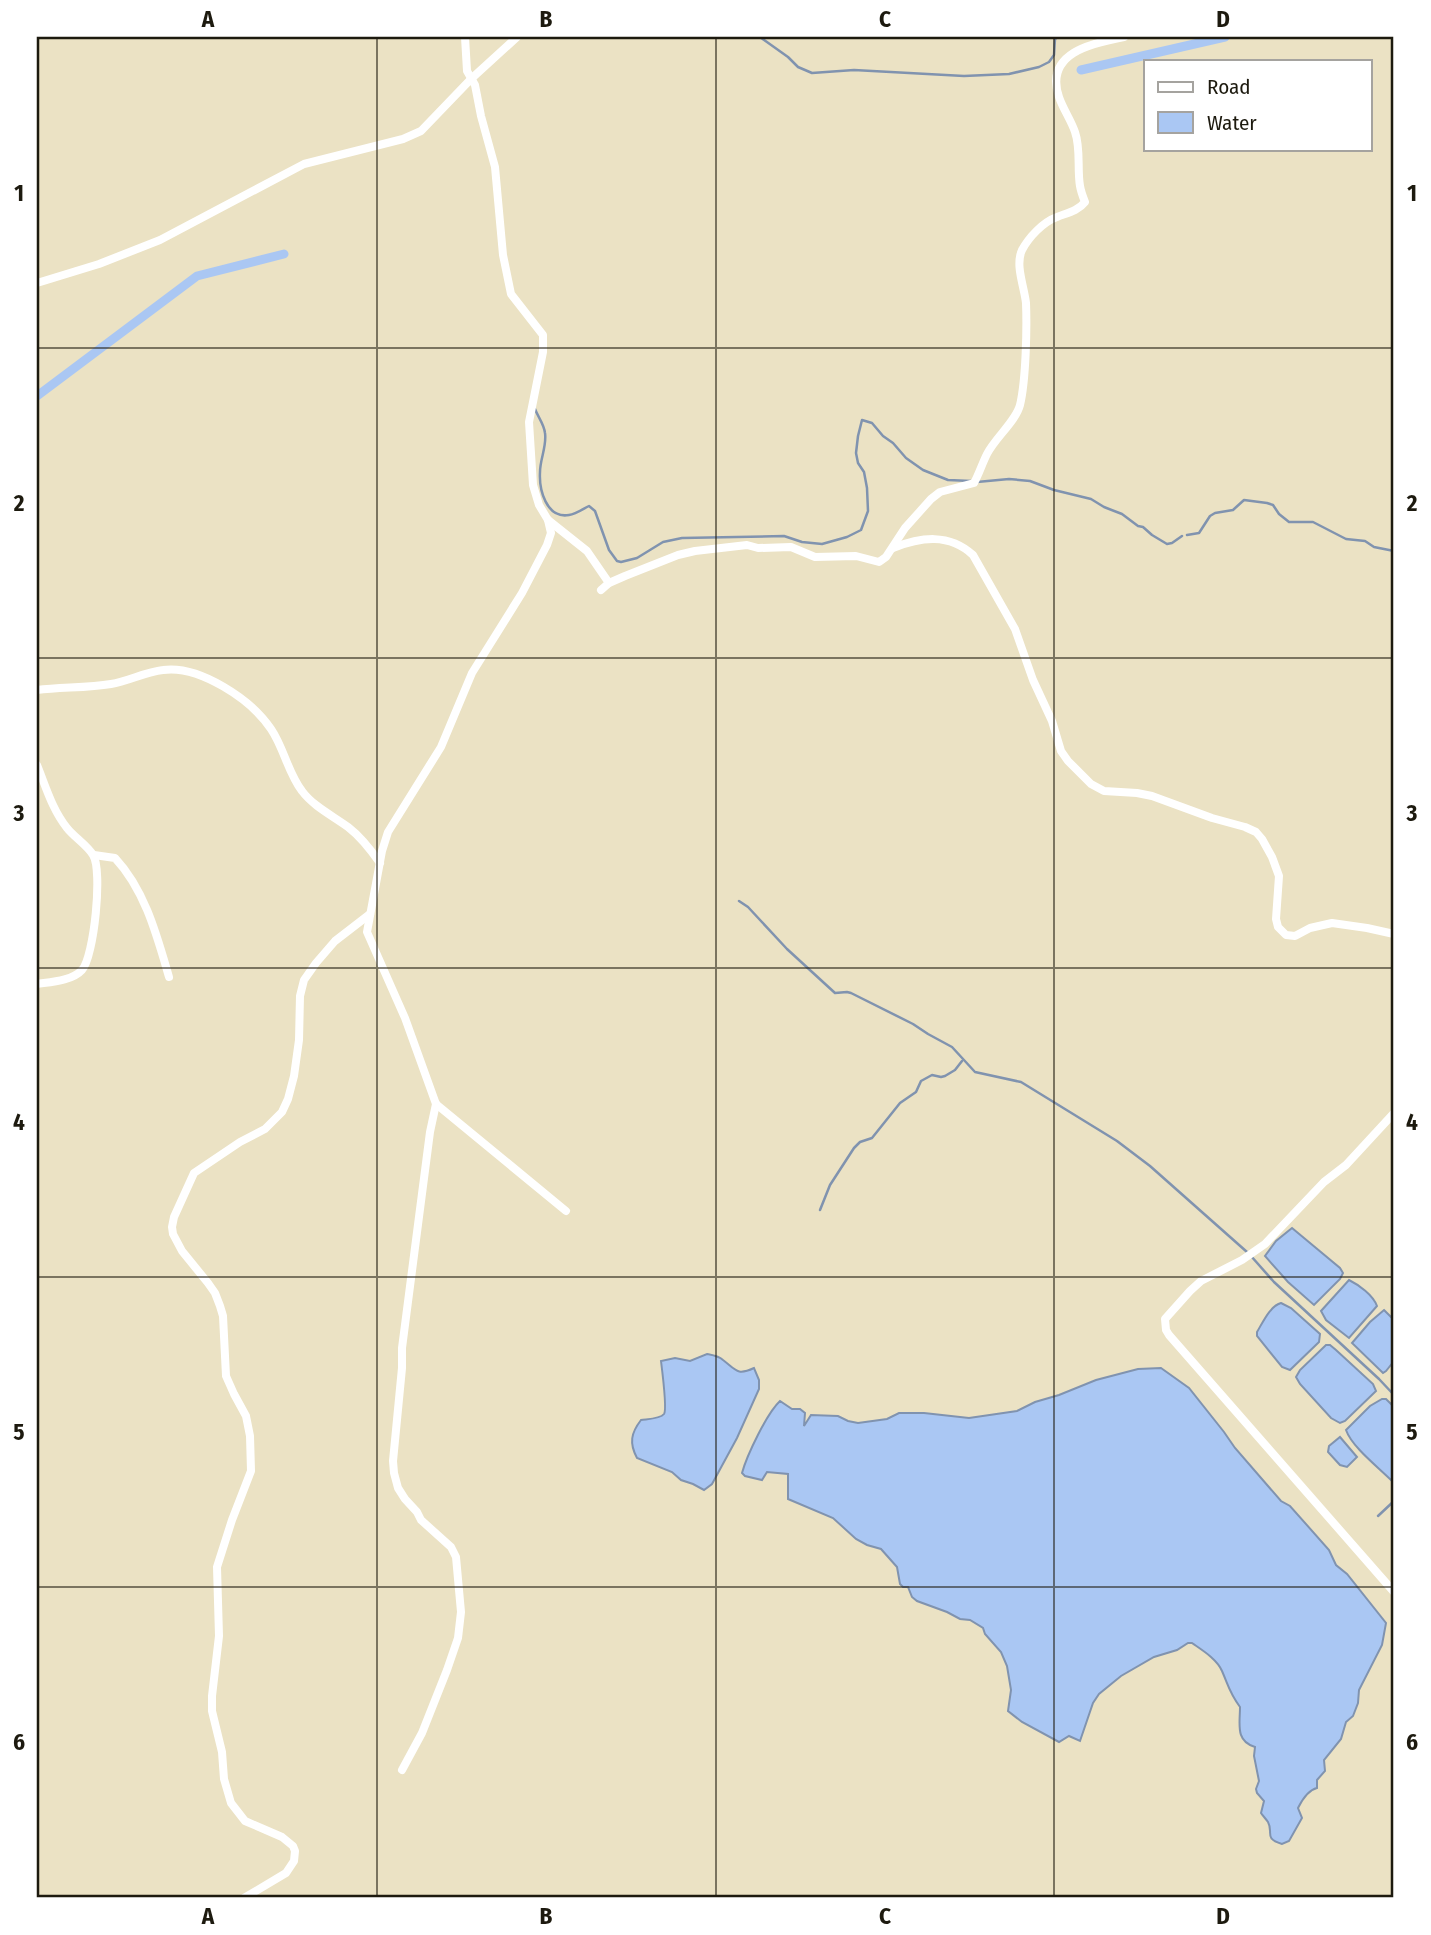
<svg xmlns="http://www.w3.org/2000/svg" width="1431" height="1935" viewBox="0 0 1431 1935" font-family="'Fira Sans Condensed',sans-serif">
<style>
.water{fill:#aac7f3;stroke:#8093af;stroke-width:2}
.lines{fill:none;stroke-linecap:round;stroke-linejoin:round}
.stream{stroke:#8093af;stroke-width:2.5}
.canal{stroke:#aac7f3;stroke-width:9}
.minor{stroke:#fff;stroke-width:8}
.grid{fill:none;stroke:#1d1a0f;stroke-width:2;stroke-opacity:0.55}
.neatline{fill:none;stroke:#1d1a0f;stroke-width:2.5}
.grid-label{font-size:23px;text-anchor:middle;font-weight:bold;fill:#1d1a0f}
</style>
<rect width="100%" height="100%" fill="#ebe2c4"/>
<!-- water -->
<g class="water">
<path d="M1292 1228 1340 1268 1343 1273 1340 1279 1314 1305 1288 1282 1265 1256 1276 1241Z"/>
<path d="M1349 1280C1359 1285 1373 1295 1377 1306L1349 1338 1326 1320 1321 1311Z"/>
<path d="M1281 1303 1291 1308 1320 1334 1319 1342 1290 1370 1282 1367 1257 1336V1332C1263 1322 1270 1306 1281 1303Z"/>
<path d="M1384 1310 1394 1320V1361L1386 1371 1383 1373 1352 1343 1370 1322Z"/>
<path d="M1326 1345H1330L1336 1350 1373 1384 1376 1391 1345 1421 1340 1423 1331 1418 1300 1384 1296 1377 1300 1370Z"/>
<path d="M707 1354C712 1355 719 1356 723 1360 736 1370 737 1376 754 1368L759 1380V1389L737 1438 712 1484 704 1490 693 1484 681 1480 672 1472 637 1458C629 1443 631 1433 641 1420 647 1419 660 1419 664 1414 667 1410 662 1369 661 1361L675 1358 690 1361Z"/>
<path d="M1161 1368 1189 1388 1224 1432 1235 1448 1281 1501 1290 1506 1329 1550 1336 1565 1347 1574 1386 1623 1382 1645 1359 1690 1358 1703 1353 1716 1346 1722 1341 1739 1324 1760 1325 1771 1317 1780V1788C1308 1790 1302 1800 1298 1808L1302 1818 1289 1841 1282 1844C1263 1838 1274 1833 1268 1822 1266 1819 1263 1816 1261 1813L1264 1801 1257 1793 1256 1789 1259 1781 1254 1756 1255 1747C1235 1741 1240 1724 1240 1707 1229 1692 1229 1687 1222 1671 1217 1659 1202 1650 1192 1643H1188L1177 1650 1154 1657 1121 1676 1099 1694 1093 1703 1080 1741 1069 1736 1059 1742 1022 1722 1008 1711 1011 1690 1007 1666 1001 1652 985 1634 983 1628 970 1620 960 1619 947 1612 917 1601 912 1597 908 1587H903L900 1584 897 1567 881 1549 867 1545 856 1539 833 1518 788 1499V1474L767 1472 762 1480 745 1476 742 1473C747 1455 767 1413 780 1401L792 1409H800L805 1413 804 1426 811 1415 838 1416 848 1421 858 1423 887 1419 899 1413H924L969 1418 1017 1411 1035 1402 1059 1395 1096 1380 1138 1369Z"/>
<path d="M1382 1399H1386L1394 1407V1481H1392C1378 1467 1352 1447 1346 1430L1370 1406Z"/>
<path d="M1340 1437 1357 1457 1347 1467 1340 1465 1328 1452 1329 1446Z"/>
</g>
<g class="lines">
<!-- stream -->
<g class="stream">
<path d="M760 37 788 57 798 67 812 73 854 70 964 76 1009 74 1039 67 1049 62 1054 55 1055 39 1058 37"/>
<path d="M535 409C538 417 544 424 545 433 547 446 540 459 540 472 539 489 546 519 569 515 576 514 583 509 589 506L595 511 609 550 617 561 621 562 637 558 663 542 682 538 784 536 802 542 822 544 847 537 861 530 868 511 867 488 864 472 858 463 856 453 858 436 862 420 872 423 883 436 893 443 906 458 923 470 948 480 971 481"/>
<path d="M977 482 1009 479 1030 481 1054 490 1091 499 1104 507 1122 514 1138 526 1143 527 1152 535 1167 544 1172 543 1182 536"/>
<path d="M1187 535 1199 533 1210 516 1215 513 1233 510 1244 500 1267 503 1273 505 1279 514 1289 522H1313L1346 539 1365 541 1374 547 1394 551"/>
<path d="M739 901 748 907 787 949 835 993 847 992 851 993 913 1024 928 1034 952 1047 975 1072 1021 1082 1117 1141 1150 1166 1247 1252"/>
<path d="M820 1210 830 1185 854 1148 860 1142 872 1138 900 1103 916 1092 921 1081 932 1075 941 1077 945 1076 955 1070 962 1061"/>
<path d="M1251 1256 1274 1282 1379 1379 1394 1395"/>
<path d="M1378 1516 1394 1501"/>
</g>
<!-- canal -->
<g class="canal">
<path d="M1081 70 1225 37"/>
<path d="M37 396 197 276 284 254"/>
</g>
<!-- minor -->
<g class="minor">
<path d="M465 37 467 71 475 85 481 116 495 167 503 255 511 294 543 335V352L529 422 533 485 539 505 548 520 587 551 609 583"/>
<path d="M37 283 99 264 160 240 304 164 403 139 421 131 471 79 517 37"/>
<path d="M548 520 551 533 547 545 522 593 472 673 441 747 388 832 382 851 367 932 405 1018 436 1104 566 1211"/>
<path d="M893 548C921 537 949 533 973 555L1015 629 1033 680 1052 721 1061 751 1068 761 1091 784 1104 791 1137 793 1152 796 1212 818 1245 827 1256 832 1262 839 1272 857 1279 876 1276 919 1278 927 1286 935 1295 936 1310 928 1332 923 1367 928 1394 934"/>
<path d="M601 590 609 583 625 576 678 555 695 551 747 545 758 548 791 547 815 557 856 556 879 562 886 557 905 528 931 499 940 492 974 483C979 474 982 464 987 454 995 438 1016 421 1020 405 1026 380 1027 328 1026 303 1024 286 1015 265 1022 250 1029 237 1043 222 1057 217 1067 213 1078 211 1085 202 1083 197 1081 192 1080 186 1077 169 1081 149 1075 132 1071 120 1063 109 1059 97 1044 53 1092 43 1124 37"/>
<path d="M37 690C62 687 87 688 111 684 129 681 145 672 163 670 199 665 251 699 271 729 284 748 288 773 302 791 313 806 333 816 348 827 361 837 371 850 380 863"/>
<path d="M37 765C46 787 52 809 67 828 74 837 88 846 93 855 103 870 94 957 82 970 72 981 50 982 37 984"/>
<path d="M94 855 115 858C145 890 157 936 169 977"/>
<path d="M1394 1113 1346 1165 1324 1182 1265 1244 1242 1260 1201 1281 1190 1291 1165 1319 1166 1330 1169 1335 1394 1592"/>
<path d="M402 1770 422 1733 447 1670 458 1638 461 1612 456 1557 451 1547 421 1520 417 1512 405 1499 398 1488 394 1473 393 1461 402 1368V1348L430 1132 436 1104"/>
<path d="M244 1898 286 1873 294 1861 295 1851 293 1846 282 1837 245 1821 231 1803 224 1779 222 1752 212 1711V1696L219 1636 217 1567 232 1520 251 1471 250 1436 246 1416 234 1394 226 1376 223 1316 220 1306 215 1293 208 1283 182 1251 173 1234 172 1227 174 1217 194 1173 240 1142 265 1129 282 1112 288 1099 294 1076 299 1040 300 996 304 980 316 963 335 941 370 914"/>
</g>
</g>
<!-- grid -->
<path class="grid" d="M377 37V1898M716 37V1898M1054 37V1898M37 348H1394M37 658H1394M37 968H1394M37 1277H1394M37 1587H1394"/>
<!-- border -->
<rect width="1431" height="1935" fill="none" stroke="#ffffff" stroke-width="77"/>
<!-- legend -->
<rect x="1144" y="60" width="228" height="91" fill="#ffffff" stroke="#a5a39f" stroke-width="2"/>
<rect x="1158" y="82" width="35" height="10" fill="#ffffff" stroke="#a5a39f" stroke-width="2"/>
<text x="1207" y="94" font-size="21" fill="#1d1a0f">Road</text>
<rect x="1158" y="112" width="35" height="21" fill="#aac7f3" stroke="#a5a39f" stroke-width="2"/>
<text x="1207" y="130" font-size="21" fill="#1d1a0f">Water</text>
<rect x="38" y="38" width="1354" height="1858" class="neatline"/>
<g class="grid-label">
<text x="208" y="27">A</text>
<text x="546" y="27">B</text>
<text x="885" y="27">C</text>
<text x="1223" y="27">D</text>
<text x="19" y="201">1</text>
<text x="1412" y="201">1</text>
<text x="19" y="511">2</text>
<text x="1412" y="511">2</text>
<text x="19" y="821">3</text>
<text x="1412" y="821">3</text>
<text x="19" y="1130">4</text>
<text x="1412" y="1130">4</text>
<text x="19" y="1440">5</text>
<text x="1412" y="1440">5</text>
<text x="19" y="1750">6</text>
<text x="1412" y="1750">6</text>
<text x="208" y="1924">A</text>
<text x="546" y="1924">B</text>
<text x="885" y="1924">C</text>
<text x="1223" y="1924">D</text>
</g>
</svg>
